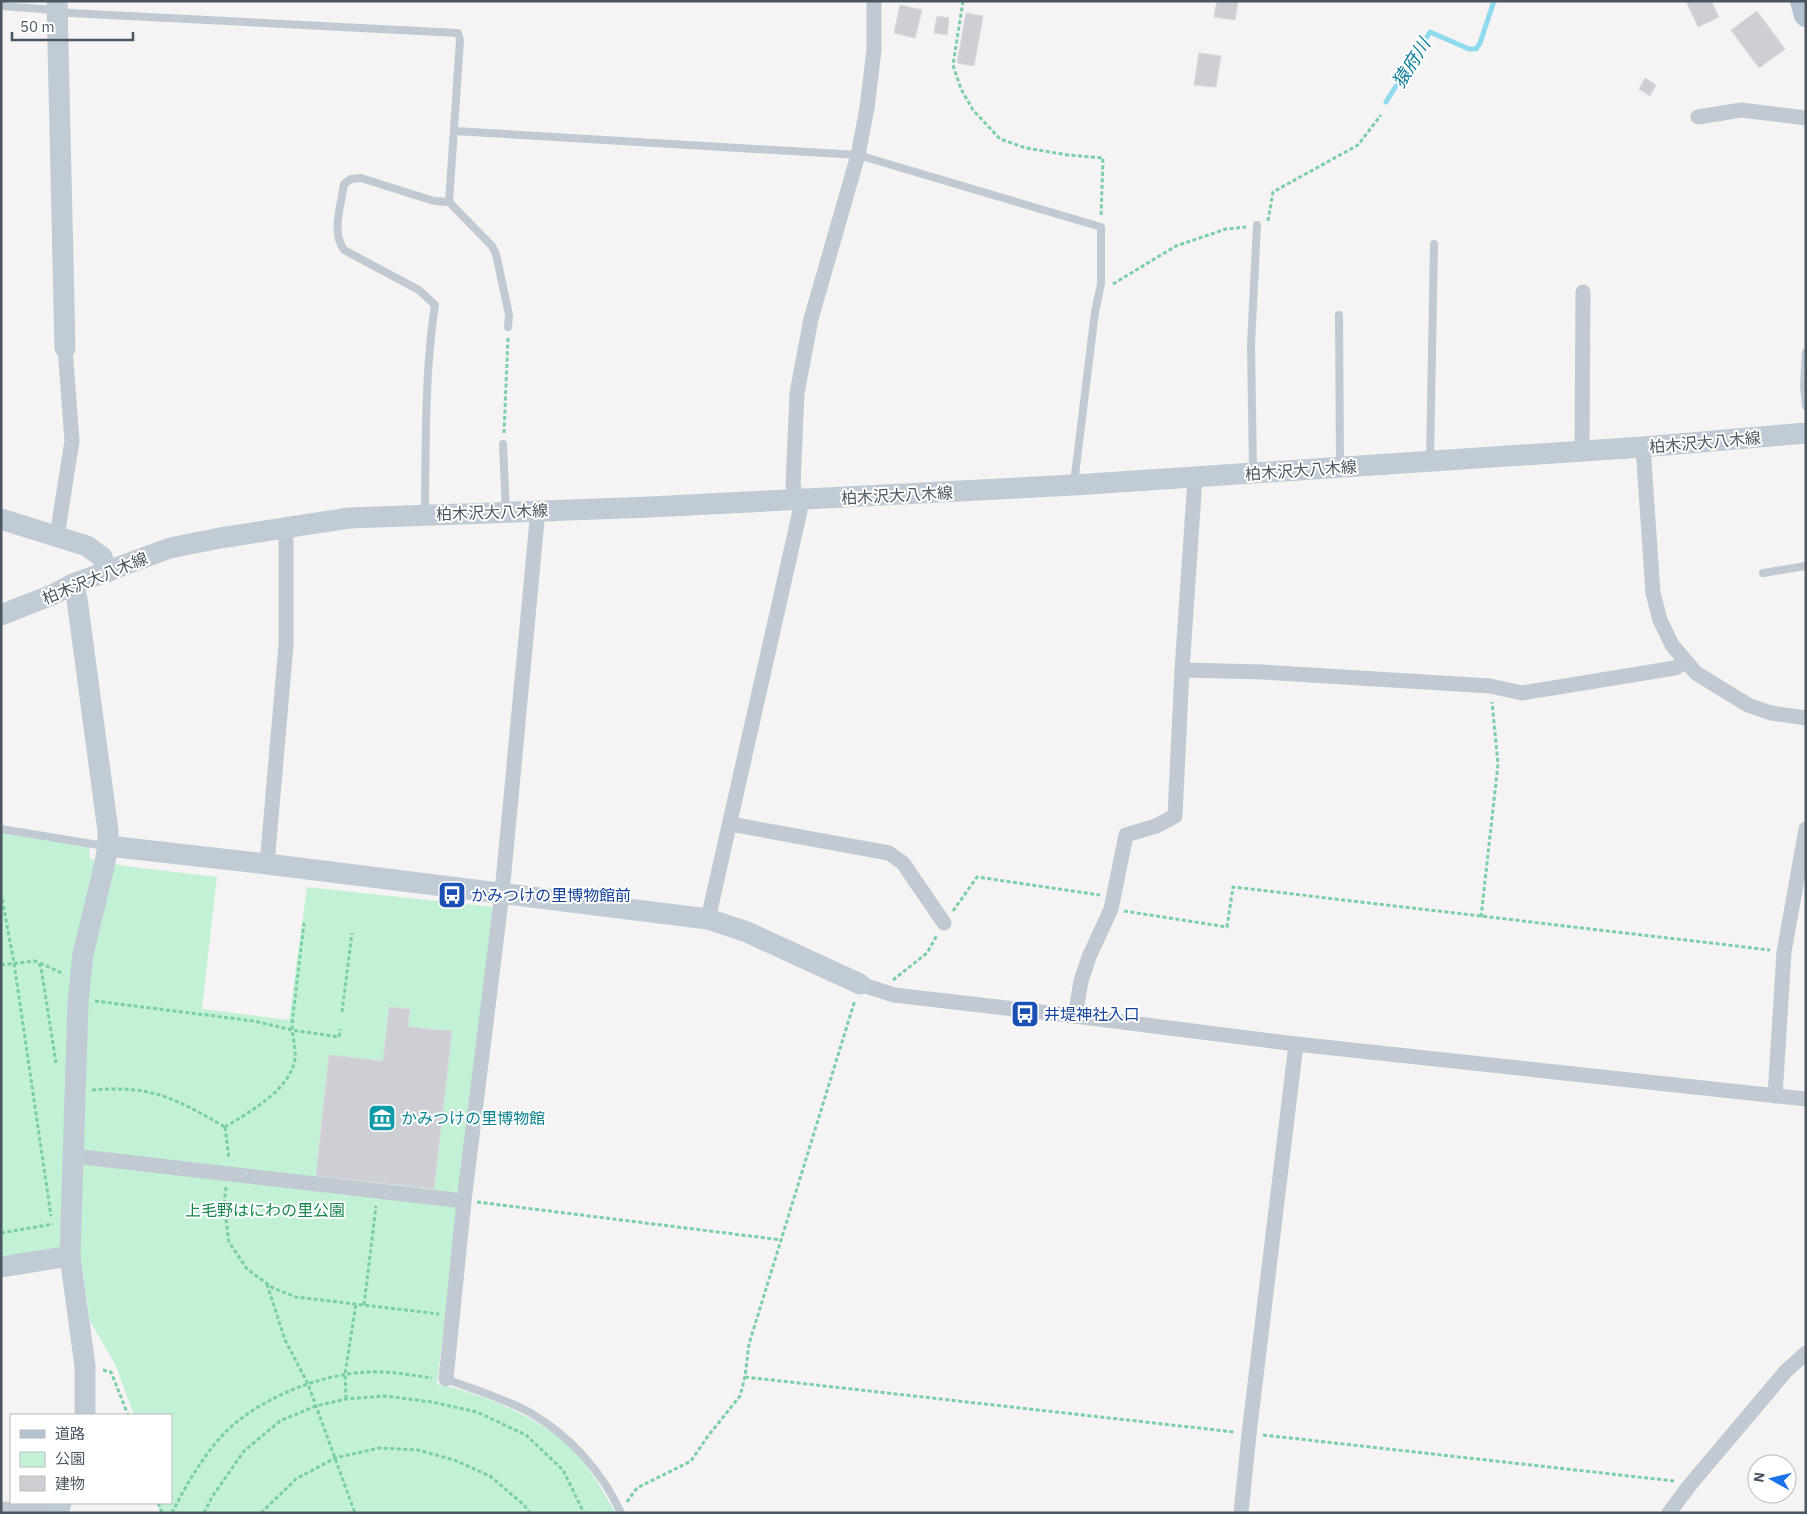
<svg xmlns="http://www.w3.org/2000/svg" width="1807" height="1514" viewBox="0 0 1807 1514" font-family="'IBM Plex Sans','Noto Sans JP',sans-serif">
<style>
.green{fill:#c3f1d5}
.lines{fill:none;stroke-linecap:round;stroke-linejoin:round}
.stream{stroke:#90daee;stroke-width:5}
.building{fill:#cdcfd5;stroke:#d7d9de}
.path{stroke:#7ad0a6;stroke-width:3;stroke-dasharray:4 2.5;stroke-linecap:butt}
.lane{stroke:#c1cad2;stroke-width:8}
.street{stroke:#c1cad2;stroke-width:15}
.secondary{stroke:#c1cbd6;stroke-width:21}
.primary{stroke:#b3c2d1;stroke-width:24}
.labels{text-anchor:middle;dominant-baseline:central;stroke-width:4;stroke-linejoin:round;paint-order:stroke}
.street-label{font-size:16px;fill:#4a5661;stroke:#fff}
.transit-label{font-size:16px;fill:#164399;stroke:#fff;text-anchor:start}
.culture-label{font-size:16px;fill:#0d838f;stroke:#fff;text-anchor:start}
.park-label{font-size:16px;fill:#17864f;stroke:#fff}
.water-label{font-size:18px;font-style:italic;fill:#0c7c9b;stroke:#fff}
</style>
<rect width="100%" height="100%" fill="#f5f3f3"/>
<!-- green -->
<path class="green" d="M1 832 89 847 90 859 125 866 217 877 202 1009 289 1020 307 887 493 907 437 1384C480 1393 540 1417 572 1449 590 1467 602 1491 616 1513H160L158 1503H171V1415H134L115 1364 90 1321 81 1258H1Z"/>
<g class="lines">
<!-- stream -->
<path class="stream" d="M1386 102 1430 32 1469 49H1476L1480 43 1494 1"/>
</g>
<!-- building -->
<g class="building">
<path d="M1217 1H1238L1235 20 1214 17Z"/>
<path d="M1686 1H1711L1719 17 1698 27Z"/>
<path d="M900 5 922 10 915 38 894 33Z"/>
<path d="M1757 11 1785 49 1759 68 1731 30Z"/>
<path d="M966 13 983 16 974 66 957 63Z"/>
<path d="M937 16 949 18 947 35 934 33Z"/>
<path d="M1199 53 1221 56 1216 87 1194 85Z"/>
<path d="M1645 78 1656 85 1650 96 1639 89Z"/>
<path d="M389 1007 410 1009 408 1027 452 1031 434 1189 316 1176 329 1055 383 1061Z"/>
</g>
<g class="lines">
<!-- path -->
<g class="path">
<path d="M963 1 953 65 961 89 973 110 1000 139 1026 148 1068 155 1103 158 1101 217"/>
<path d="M1268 221 1273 192 1358 145 1381 115"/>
<path d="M1113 284 1176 246 1226 229 1246 227"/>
<path d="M504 433 508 337"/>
<path d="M1 893 14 963 51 1216"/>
<path d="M953 911 977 877 1100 895"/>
<path d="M1124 911 1227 927 1233 887 1770 950"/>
<path d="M1481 917 1498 764 1492 702"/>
<path d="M40 963 64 974"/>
<path d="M1 965 34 961 38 962 41 967 56 1063"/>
<path d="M893 980 927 953 937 935"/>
<path d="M95 1001 254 1021 292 1030 339 1037 340 1029"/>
<path d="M342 1012 352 933"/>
<path d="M92 1090C151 1085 175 1098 225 1127"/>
<path d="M225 1127 229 1159"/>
<path d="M225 1127C249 1112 291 1090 295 1058 296 1049 292 1034 292 1024L304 923"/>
<path d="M226 1187 224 1205 229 1242 247 1269 273 1288 296 1297 439 1314"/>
<path d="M477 1202 782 1240"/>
<path d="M1 1233 53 1224"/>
<path d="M267 1284 285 1340 308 1384 355 1513"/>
<path d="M364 1305 376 1206"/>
<path d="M103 1370 111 1372 128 1415"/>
<path d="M745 1377 1234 1432"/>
<path d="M346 1399 345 1374 356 1304"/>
<path d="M1263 1435 1674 1481"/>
<path d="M627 1502 637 1488 691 1461 708 1436 740 1396 745 1377 749 1344 855 1000"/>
<path d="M158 1503 162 1513"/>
<path d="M172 1513C185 1487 200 1461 219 1439 252 1401 318 1374 368 1372 389 1371 411 1375 432 1378"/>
<path d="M204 1513 212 1497 244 1451 280 1421 316 1406 346 1399 385 1396 432 1402 477 1412 526 1435 563 1470 584 1513"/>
<path d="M261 1513 296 1479 335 1458 379 1448 418 1450 454 1460 490 1476 524 1505 530 1513"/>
</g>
<!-- lane -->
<g class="lane">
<path d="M1 6 43 9 70 13 458 33 460 40 449 202"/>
<path d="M454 131 858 155 1101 227V284L1095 312 1074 483"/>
<path d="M1339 315 1340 465"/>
<path d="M1806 352 1804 386 1806 406"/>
<path d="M503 444 506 512"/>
<path d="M1430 460 1434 244"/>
<path d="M1253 471 1251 345 1257 225"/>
<path d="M426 514 425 501C426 435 425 370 435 305L419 290 344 250C331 232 341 206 344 184L351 179 361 178 434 201 449 202 492 246 496 254 509 315 508 327"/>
<path d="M1763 573 1806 566"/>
<path d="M1 829 105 846"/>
<path d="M446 1379C473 1389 503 1398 529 1412 569 1435 602 1471 621 1513"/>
</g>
<!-- street -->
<g class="street">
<path d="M1698 117 1741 110 1806 118"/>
<path d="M1643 447 1653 593 1660 620 1672 645 1696 673 1748 705 1771 713 1806 718"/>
<path d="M1582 451 1583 292"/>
<path d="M57 536 72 441 65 348"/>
<path d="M1182 670 1263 672 1490 686 1522 693 1675 668 1685 662"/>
<path d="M730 824 889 853 903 863 944 923"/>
<path d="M267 864 286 645V528"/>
<path d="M708 919 800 511 793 485 797 393 811 319 858 155 867 108 874 50V1"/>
<path d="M860 984 894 995 1075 1016 1296 1044 1806 1099"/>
<path d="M1075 1016 1081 981 1089 957 1111 909 1126 835 1156 826 1175 816 1182 670 1195 478"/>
<path d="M1775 1096 1784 952 1806 829"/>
<path d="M74 1156 464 1201"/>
<path d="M446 1379 464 1201 502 893 538 510"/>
<path d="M1 1509 58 1512"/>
<path d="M1241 1513 1249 1434 1296 1044"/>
<path d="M1669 1513 1689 1486 1786 1371 1806 1353"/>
</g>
<!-- secondary -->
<g class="secondary">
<path d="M57 1 65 348"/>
<path d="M1 519 87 546 102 557 107 572"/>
<path d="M73 584 77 599 108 831V846L104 867 83 954 78 1002 70 1256 85 1366V1415"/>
<path d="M1 615 52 595 73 584 170 548 220 538 349 518 651 507 1074 485 1643 447 1806 433"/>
<path d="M108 846 267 864 708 919 747 932 860 984"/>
<path d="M1 1267 70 1256"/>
<path d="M58 1513 61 1503"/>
</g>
<!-- primary -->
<path class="primary" d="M1802 1 1806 15"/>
</g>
<!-- icons -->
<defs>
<symbol id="bus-square" viewBox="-11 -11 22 22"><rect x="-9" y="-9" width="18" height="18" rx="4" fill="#1a4fb4" stroke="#fff"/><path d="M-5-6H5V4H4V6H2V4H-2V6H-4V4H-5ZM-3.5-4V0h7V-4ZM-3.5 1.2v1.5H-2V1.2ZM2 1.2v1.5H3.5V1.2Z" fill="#fff"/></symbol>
<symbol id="museum-square" viewBox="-11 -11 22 22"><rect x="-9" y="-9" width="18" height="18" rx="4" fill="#0f9aa8" stroke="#fff"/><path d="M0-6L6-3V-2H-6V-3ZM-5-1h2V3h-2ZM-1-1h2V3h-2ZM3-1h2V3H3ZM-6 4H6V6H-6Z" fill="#fff"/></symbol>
</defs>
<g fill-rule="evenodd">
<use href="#bus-square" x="436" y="879" width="32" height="32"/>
<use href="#bus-square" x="1009" y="998" width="32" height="32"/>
<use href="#museum-square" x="366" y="1102" width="32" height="32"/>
</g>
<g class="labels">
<!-- street labels -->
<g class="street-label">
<text transform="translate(1705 442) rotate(-5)">柏木沢大八木線</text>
<text transform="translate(1301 470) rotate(-4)">柏木沢大八木線</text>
<text transform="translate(897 495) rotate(-3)">柏木沢大八木線</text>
<text transform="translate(492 512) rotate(-2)">柏木沢大八木線</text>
<text transform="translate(95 578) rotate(-22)">柏木沢大八木線</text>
</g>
<!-- transit labels -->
<g class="transit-label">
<text x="471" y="895">かみつけの里博物館前</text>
<text x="1044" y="1014">井堤神社入口</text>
</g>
<!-- culture labels -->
<g class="culture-label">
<text x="401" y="1118">かみつけの里博物館</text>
</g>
<!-- park labels -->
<g class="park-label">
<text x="265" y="1210">上毛野はにわの里公園</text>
</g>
<!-- water labels -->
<g class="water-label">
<text transform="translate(1411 63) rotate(-58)">猿府川</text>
</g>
</g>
<!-- border -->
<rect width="1807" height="1514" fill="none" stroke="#4a5661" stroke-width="5"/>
<!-- legend -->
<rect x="10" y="1414" width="162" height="90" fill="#ffffff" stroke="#b7bbc0"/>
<rect x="20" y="1430" width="25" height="8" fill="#b3c2d1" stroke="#b7bbc0"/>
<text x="55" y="1439" font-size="15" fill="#4a5661">道路</text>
<rect x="20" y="1452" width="25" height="15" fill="#c3f1d5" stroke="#b7bbc0"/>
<text x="55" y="1464" font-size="15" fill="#4a5661">公園</text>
<rect x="20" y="1476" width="25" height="15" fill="#cdcfd5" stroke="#b7bbc0"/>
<text x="55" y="1489" font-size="15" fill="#4a5661">建物</text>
<!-- north arrow -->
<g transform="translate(1772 1479) rotate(278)"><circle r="24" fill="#ffffff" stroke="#b7bbc0"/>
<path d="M0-4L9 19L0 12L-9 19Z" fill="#1a73e8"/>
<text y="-8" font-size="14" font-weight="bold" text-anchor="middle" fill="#4a5661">N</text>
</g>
<!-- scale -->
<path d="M12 32v8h121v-8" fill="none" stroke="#4a5661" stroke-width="2.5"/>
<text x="20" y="32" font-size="15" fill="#4a5661" stroke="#ffffff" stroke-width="4" paint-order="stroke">50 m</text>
</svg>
